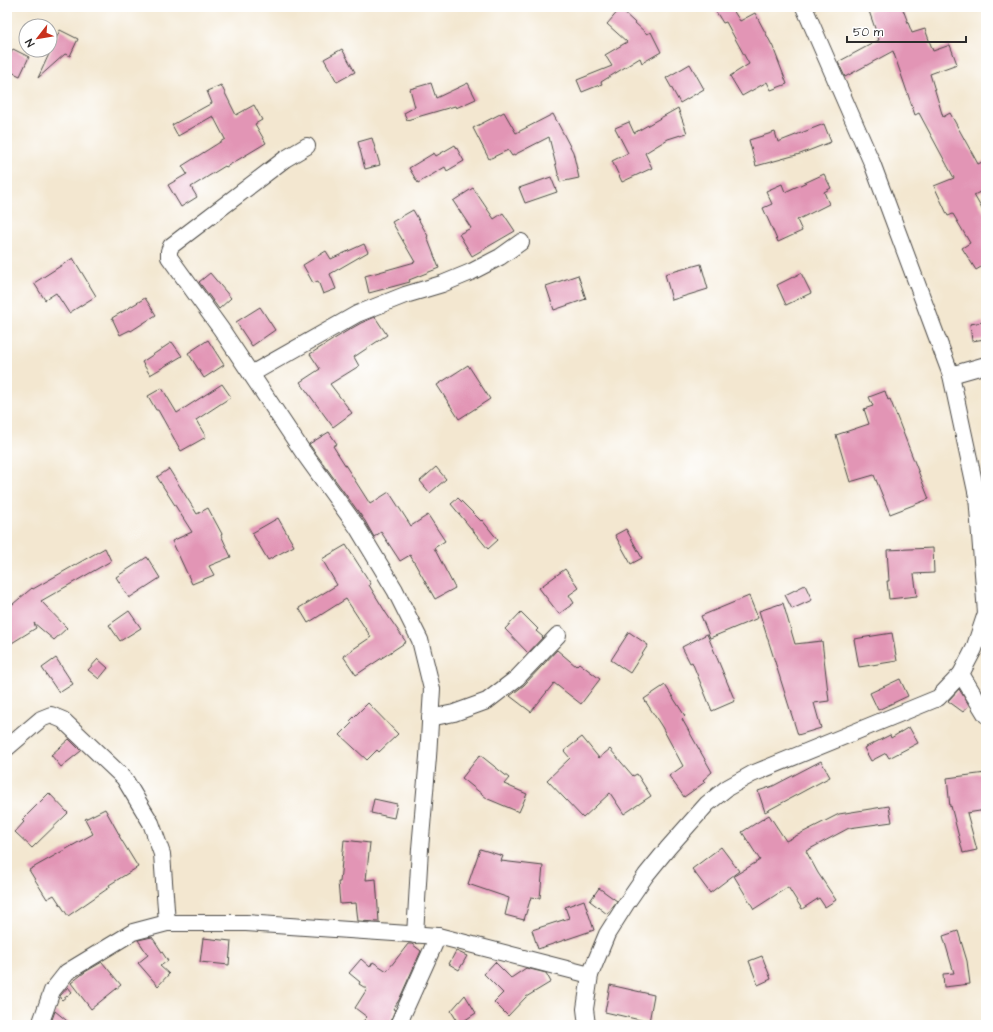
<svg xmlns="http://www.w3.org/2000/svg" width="993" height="1032" viewBox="0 0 993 1032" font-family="'Architects Daughter',sans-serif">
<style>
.building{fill:#e295b5}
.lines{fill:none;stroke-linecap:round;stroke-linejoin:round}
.minor-casing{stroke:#494744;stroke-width:18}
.minor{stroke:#fff;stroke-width:16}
</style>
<rect width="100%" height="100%" fill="#fff"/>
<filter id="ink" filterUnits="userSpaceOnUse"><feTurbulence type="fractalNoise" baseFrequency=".025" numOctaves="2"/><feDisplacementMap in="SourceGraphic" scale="8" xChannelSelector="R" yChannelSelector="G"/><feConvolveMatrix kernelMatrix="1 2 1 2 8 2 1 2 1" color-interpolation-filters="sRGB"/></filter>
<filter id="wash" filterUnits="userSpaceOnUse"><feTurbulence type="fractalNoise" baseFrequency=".012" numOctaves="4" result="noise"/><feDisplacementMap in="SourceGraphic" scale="16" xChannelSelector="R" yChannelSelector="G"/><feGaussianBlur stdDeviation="0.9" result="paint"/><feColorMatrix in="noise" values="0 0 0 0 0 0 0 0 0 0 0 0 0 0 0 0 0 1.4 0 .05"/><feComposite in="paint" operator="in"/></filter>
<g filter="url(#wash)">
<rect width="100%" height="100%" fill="#f3e7d0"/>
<g id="blocks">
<!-- building -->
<g class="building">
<path d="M713 7H731L740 21 755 13 773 47 787 84 771 90 767 82 742 96 730 76 749 64 726 22 723 23Z"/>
<path d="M879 7H902L912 33 925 29 933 51 950 45 957 64 930 74 943 117 950 113 978 164 986 160V189L974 195 986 216V264L976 270 962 248 970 243 953 214 948 216 934 186 954 178 919 113 915 115 893 51 845 77 838 62 879 40 869 11Z"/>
<path d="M620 9 647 34 651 32 661 52 642 63 640 58 601 82 602 84 582 92 577 80 612 66 605 55 627 42 607 24Z"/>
<path d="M60 30 78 39 70 56 65 54 38 78Z"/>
<path d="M13 49 29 57 20 76 7 70V61Z"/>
<path d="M342 49 355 72 337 82 324 59Z"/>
<path d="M690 64 704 89 680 103 666 78Z"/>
<path d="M431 83 436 98 468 83 476 99 456 108 455 106 407 120 404 113 415 107 410 89Z"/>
<path d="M221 85 236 115 254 105 262 120 255 124 266 143 226 167 225 166 191 187 197 197 181 207 168 185 187 174 182 166 225 139 213 116 178 136 172 125 212 103 207 91Z"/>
<path d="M678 108 687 133 668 139 645 153 652 168 622 182 612 161 628 153 615 128 629 122 634 133Z"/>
<path d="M504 112 516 133 553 114 573 152 579 178 560 182 549 137 512 156 508 150 489 159 473 128Z"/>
<path d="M824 124 831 142 800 154 756 166 749 140 775 132 778 142Z"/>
<path d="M372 138 380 165 365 169 358 142Z"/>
<path d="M455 145 464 161 447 171 445 167 418 183 409 168 434 153 436 156Z"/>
<path d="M824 174 831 188 824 192 829 204 797 220 802 231 778 242 763 208 772 204 766 191 782 184 785 192Z"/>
<path d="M551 177 557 192 525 203 519 188Z"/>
<path d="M473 188 494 219 503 213 515 231 472 256 459 234 471 228 453 201Z"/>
<path d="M413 210 428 236 427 237 439 268 409 280 410 282 369 293 365 276 415 262 392 222Z"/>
<path d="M364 244 368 252 330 274 336 289 323 294 318 281 313 283 303 265 326 251 331 259Z"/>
<path d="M73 258 96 296 69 313 56 293 45 300 34 283Z"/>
<path d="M701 264 708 289 672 300 665 274Z"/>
<path d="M210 273 231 298 219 309 199 282Z"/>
<path d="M801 273 811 293 786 305 777 285Z"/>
<path d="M578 275 586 299 554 310 546 286Z"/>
<path d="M145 298 156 315 131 331 130 330 120 335 112 318Z"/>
<path d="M260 307 275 330 252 346 236 322Z"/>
<path d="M375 317 387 335 354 357 359 366 330 384 352 413 333 427 300 382 320 369 310 354 347 331 361 323Z"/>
<path d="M983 322 985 339 972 341 970 324Z"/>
<path d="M208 340 224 365 204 378 188 353Z"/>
<path d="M172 342 182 356 150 375 142 362Z"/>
<path d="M468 365 490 399 459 419 437 385Z"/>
<path d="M222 384 231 397 196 420 206 437 181 451 158 410H156L148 396 162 388 177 413Z"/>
<path d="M885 391 888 400 890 399 929 499 890 514 874 475 850 482 836 435 869 424 864 409 873 406 869 397Z"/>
<path d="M329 432 337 444 333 446 370 504 389 492 411 526 428 515 445 541 434 548 455 588 435 599 410 555 400 561 381 532 374 537 365 521 309 444Z"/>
<path d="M436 467 446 479 430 493 420 481Z"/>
<path d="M169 469 197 514 208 508 222 534 221 535 231 557 209 566 214 575 192 584 172 541 192 532 157 477Z"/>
<path d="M458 498 481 521 482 520 498 540 488 549 451 504Z"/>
<path d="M278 518 294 546 268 560 252 533Z"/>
<path d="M626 529 642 558 631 564 615 535Z"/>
<path d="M346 545 371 584 369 585 386 613 406 642 356 675 343 656 371 637 346 599 308 623 299 608 337 585 322 559Z"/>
<path d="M105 548 111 561 41 601 67 628 54 640 34 623 36 628 7 646V609L32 588 33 589Z"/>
<path d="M933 548 934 573 914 574 917 596 889 599 887 581H889L887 550Z"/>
<path d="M147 557 160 578 129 598 116 577Z"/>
<path d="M565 569 579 588 569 595 574 603 559 614 539 588Z"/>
<path d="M805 585 812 600 792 609 785 595Z"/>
<path d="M749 596 758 618 710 638 701 616Z"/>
<path d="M783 603 795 644 822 641 829 701 814 703 821 728 798 735 759 611Z"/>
<path d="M129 611 141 628 120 641 109 625Z"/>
<path d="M521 612 538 629 536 631 543 637 528 653 505 629Z"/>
<path d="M629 632 648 645 630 673 611 660Z"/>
<path d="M892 633 897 661 859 667 854 639Z"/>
<path d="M707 634 735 701 712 711 692 662 690 663 682 647Z"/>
<path d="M557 650 576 666 579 663 600 679 581 704 554 683 531 712 510 696 524 685Z"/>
<path d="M56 658 73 684 59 693 42 668Z"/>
<path d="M98 659 108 668 99 679 88 670Z"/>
<path d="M900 679 908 696 878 710 870 693Z"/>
<path d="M665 685 685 716 682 719 712 772 703 780 705 782 684 797 669 776 683 766 662 727 644 699Z"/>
<path d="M959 689 969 705 963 712 948 701Z"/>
<path d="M368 703 398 734 379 752 377 750 367 760 340 735 352 723 350 721Z"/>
<path d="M909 727 918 743 889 758 886 753 871 761 864 748 890 735 891 738Z"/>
<path d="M582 737 599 758 610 749 633 776 637 774 651 796 624 814 610 793 583 818 547 780 570 758 564 751Z"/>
<path d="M69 739 81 751 61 767 51 755Z"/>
<path d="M480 755 509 778 504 784 527 794 519 812 488 799 462 778Z"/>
<path d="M821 761 830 777 765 812 758 791 773 786Z"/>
<path d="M986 773V810L967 813 977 850 963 853 951 806 950 807 947 778Z"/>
<path d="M49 793 68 813 32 848 15 832 24 822 22 820Z"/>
<path d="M374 799 397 804 394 818 371 813Z"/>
<path d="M889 806 892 822 849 828 806 851 818 873 836 900 825 907 819 898 802 909 788 887 754 909 734 876 760 860 742 832 769 815 786 841 839 814Z"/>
<path d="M105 809 120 836H119L138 867 109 885 110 887 68 916 54 895 47 899 29 870 93 834 85 819Z"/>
<path d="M344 840 370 843 366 880 376 879 379 922 358 921 356 903 340 904 338 882H340Z"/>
<path d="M721 847 739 871 710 893 692 869Z"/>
<path d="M480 849 503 856 501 861 543 866 540 898 531 897 524 920 505 915 509 898 468 884Z"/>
<path d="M599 888 617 901 607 914 590 901Z"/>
<path d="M584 900 594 930 538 949 532 930 569 918 565 907Z"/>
<path d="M958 931 967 961 970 984 944 987 943 974 954 973 943 936Z"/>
<path d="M152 937 168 961 160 966 169 974 158 986 138 963 148 955 138 940Z"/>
<path d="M203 938 231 941 229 965 200 962Z"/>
<path d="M408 944H412L421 951 399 1000 393 1009 395 1010 389 1025H359L367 1017 355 1008 367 989 359 984 360 982 349 973 361 959 370 967 373 962 387 971Z"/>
<path d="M456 951 467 956 459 970 449 964Z"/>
<path d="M762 956 771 979 758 985 749 961Z"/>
<path d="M102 962 121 985 91 1009 71 983 85 972Z"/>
<path d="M495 962 511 978 526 968 546 973 551 982 526 997 508 1016 494 1002 503 993 484 974Z"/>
<path d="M610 985 654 995 649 1022 605 1012Z"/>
<path d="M68 987 72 992 62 1000 60 998V996Z"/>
<path d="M465 995 476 1013 459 1024 451 1011Z"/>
<path d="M55 1011 72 1025H50Z"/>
</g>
</g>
</g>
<g filter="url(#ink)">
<use href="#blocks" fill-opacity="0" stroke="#494744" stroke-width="1"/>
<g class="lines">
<defs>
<g id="minor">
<path d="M307 146 285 159 171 246 169 251V257L221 329 303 452 357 527 395 590 420 640 432 689 428 757 420 849 415 935"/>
<path d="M251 374 357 314 405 295 442 284 471 272 500 257 521 242"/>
<path d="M951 375 986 365"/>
<path d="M961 674 986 715"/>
<path d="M430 718 454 713 487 701 517 678 558 635"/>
<path d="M7 748 41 719 51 715 63 720 124 778 151 823 162 854 167 923"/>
<path d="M40 1025 52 991 67 972 133 932 167 923H246L438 936 590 975"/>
<path d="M398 1025 438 936"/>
<path d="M587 1025 585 1009 590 975 607 934 626 904 646 875 668 848 707 804 727 788 752 774 938 698 961 674 974 649 986 613 977 496 951 375 872 163 804 7"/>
</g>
</defs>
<!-- minor casing -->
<use href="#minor" class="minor-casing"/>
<!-- minor -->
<use href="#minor" class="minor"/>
</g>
</g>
<!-- margin -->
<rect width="993" height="1032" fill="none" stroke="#fff" stroke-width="24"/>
<!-- north arrow -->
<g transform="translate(38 38) rotate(239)"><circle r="19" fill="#ffffff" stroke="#aaaaaa"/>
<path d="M0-3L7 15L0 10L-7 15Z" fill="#c8321e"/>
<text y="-6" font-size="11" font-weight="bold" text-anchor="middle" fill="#2b2b2b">N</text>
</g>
<!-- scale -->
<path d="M847 36v6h119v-6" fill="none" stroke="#2b2b2b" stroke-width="2"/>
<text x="853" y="36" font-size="12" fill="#2b2b2b" stroke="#ffffff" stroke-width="3" paint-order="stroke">50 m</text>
</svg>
